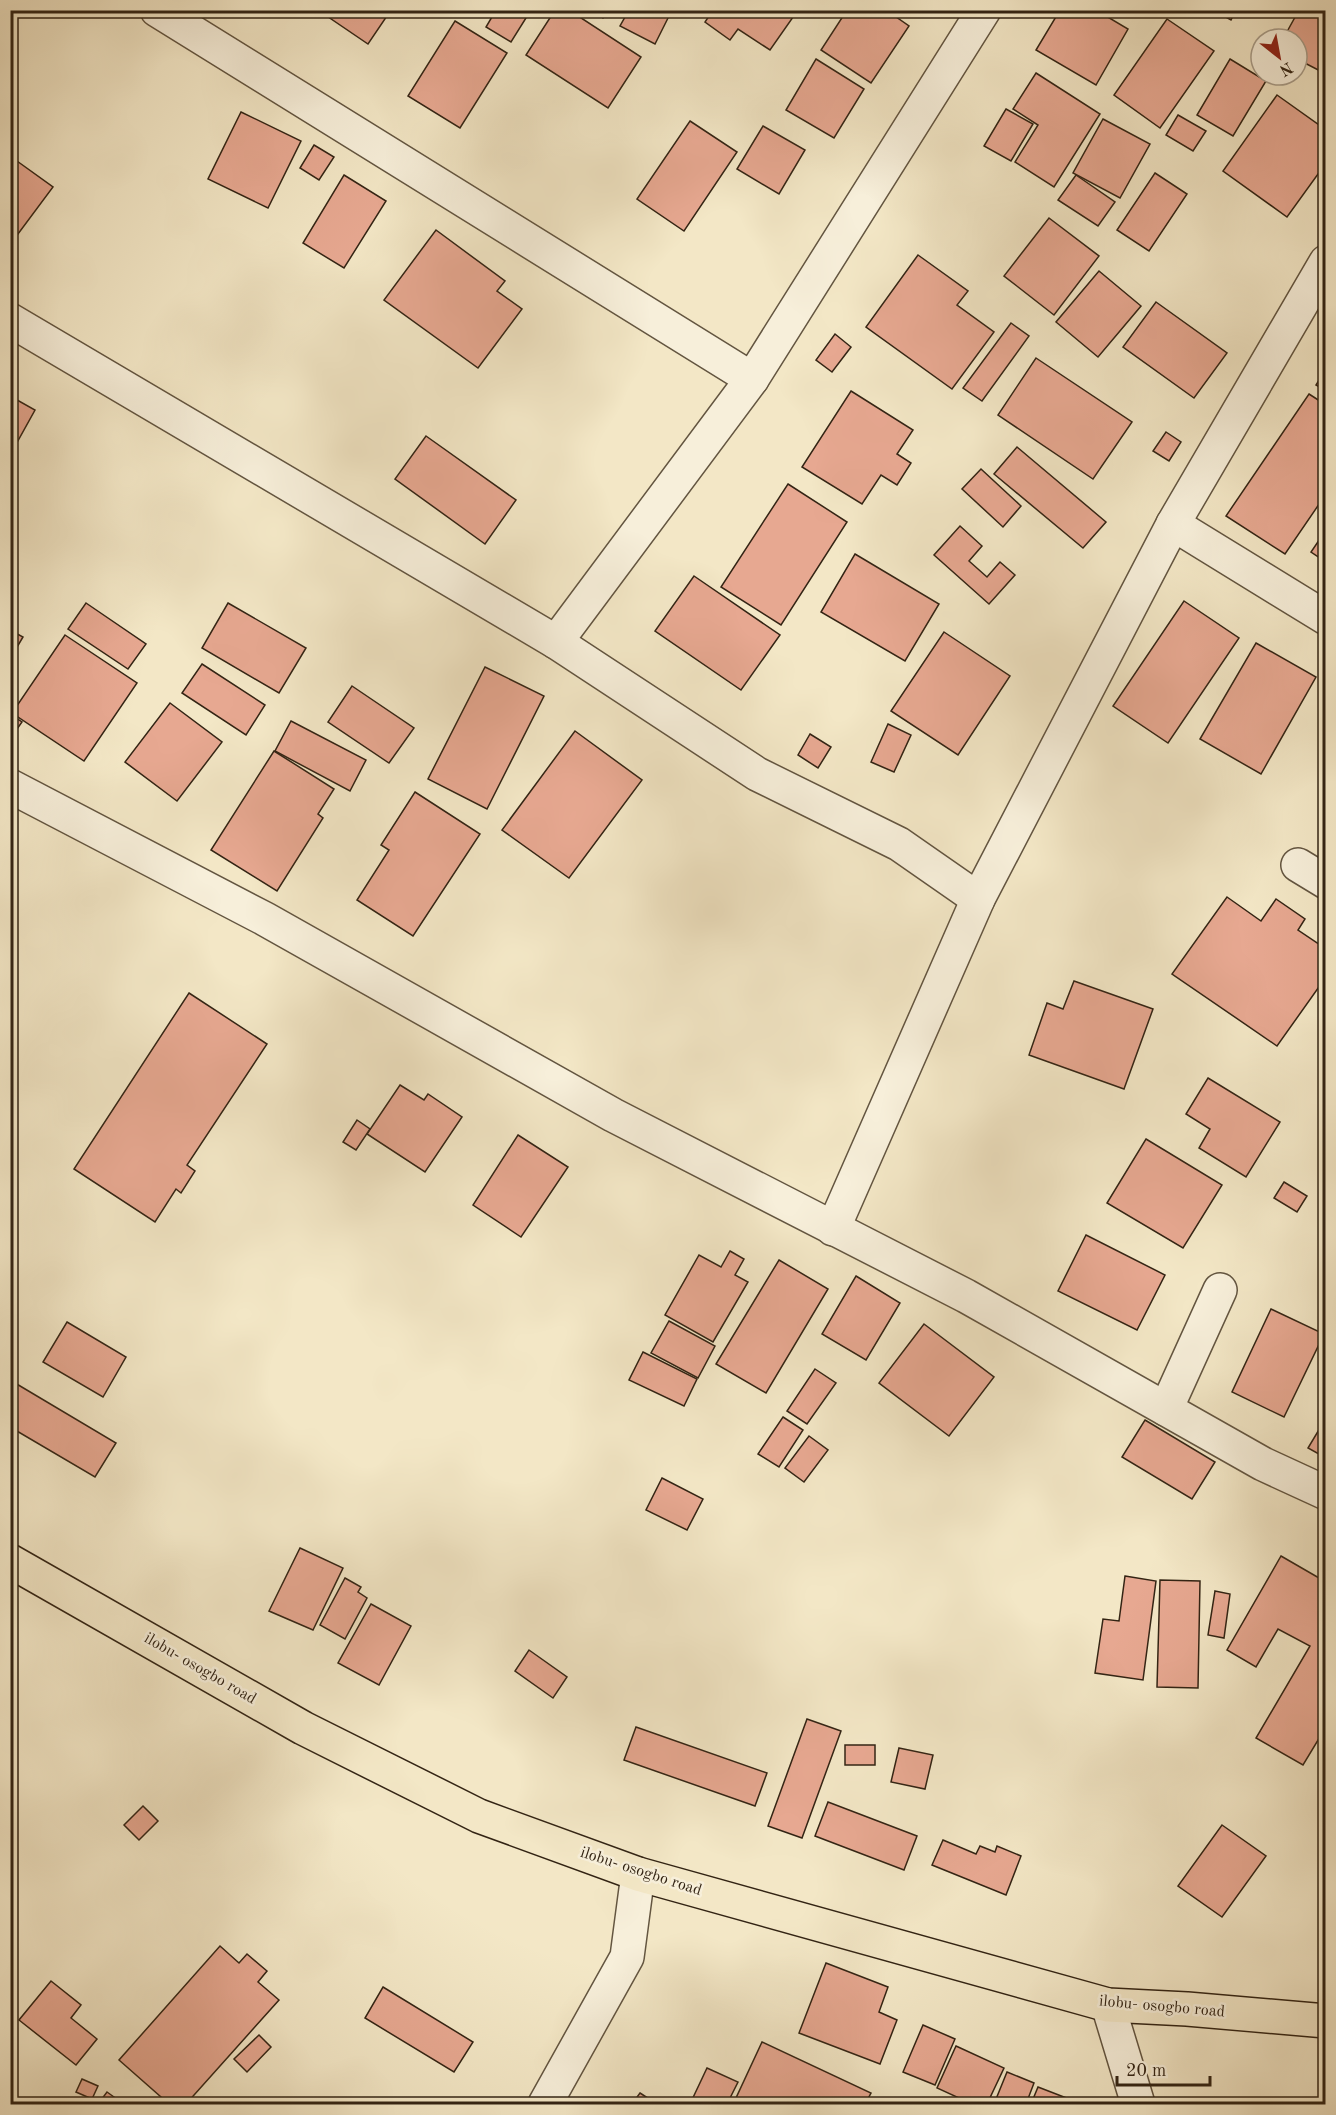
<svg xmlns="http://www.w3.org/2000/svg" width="1336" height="2115" viewBox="0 0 1336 2115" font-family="'Old Standard TT',serif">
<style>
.building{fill:#e7a891;stroke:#332414;stroke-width:1.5}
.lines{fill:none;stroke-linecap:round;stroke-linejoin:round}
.minor-casing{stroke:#635540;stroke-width:36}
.major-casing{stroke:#332414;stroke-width:36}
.minor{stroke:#f7efda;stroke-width:33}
.major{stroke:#f3e7c6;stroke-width:33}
.labels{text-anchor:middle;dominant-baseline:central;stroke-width:5;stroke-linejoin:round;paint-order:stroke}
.street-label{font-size:16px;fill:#332414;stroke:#f7efda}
</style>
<rect width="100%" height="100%" fill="#f3e7c6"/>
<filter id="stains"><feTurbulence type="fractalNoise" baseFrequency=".00333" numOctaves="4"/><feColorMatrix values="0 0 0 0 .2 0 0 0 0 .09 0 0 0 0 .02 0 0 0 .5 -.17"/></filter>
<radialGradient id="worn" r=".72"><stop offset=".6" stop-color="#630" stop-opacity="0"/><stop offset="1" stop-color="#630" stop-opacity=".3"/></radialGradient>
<!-- building -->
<g class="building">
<path d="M318 10H391L368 44Z"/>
<path d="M496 10H531L511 42 486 27Z"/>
<path d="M555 10H569L641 57 608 108 526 55Z"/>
<path d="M597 10H613L603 18Z"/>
<path d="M629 10H672L655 44 620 26Z"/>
<path d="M713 10H798L770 50 738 29 730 40 705 22Z"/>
<path d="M847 10H886L909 26 871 83 821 50Z"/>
<path d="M1060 10H1096L1128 29 1096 85 1036 50Z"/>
<path d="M1213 10H1236L1231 20Z"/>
<path d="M1299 10H1326V74L1297 59V39H1283Z"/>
<path d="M1167 19 1214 51 1160 128 1114 95Z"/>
<path d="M455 21 507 53 460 128 408 96Z"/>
<path d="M816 59 864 89 834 138 786 110Z"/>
<path d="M1230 59 1266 81 1233 136 1197 115Z"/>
<path d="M1036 73 1100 114 1054 187 1015 162 1038 125 1013 109Z"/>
<path d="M1277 95 1326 130V163L1287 217 1223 171Z"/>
<path d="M1006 109 1033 124 1011 161 984 146Z"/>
<path d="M241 112 301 141 268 208 208 179Z"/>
<path d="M1178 115 1206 131 1193 151 1166 135Z"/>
<path d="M1103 119 1150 144 1120 198 1073 173Z"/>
<path d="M690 121 737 152 684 231 637 199Z"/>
<path d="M763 126 805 150 779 194 737 169Z"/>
<path d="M314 145 334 157 319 180 300 168Z"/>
<path d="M10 156 53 187 12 242 10 241Z"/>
<path d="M1155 173 1187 194 1149 251 1117 230Z"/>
<path d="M344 175 386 201 344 268 303 243Z"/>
<path d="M1076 175 1115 202 1098 226 1058 200Z"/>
<path d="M1049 218 1099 256 1054 315 1004 276Z"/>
<path d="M436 230 505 281 497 291 522 309 478 368 384 300Z"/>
<path d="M918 255 968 291 957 305 994 332 952 389 866 327Z"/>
<path d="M1099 271 1141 306 1098 357 1056 322Z"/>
<path d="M1156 302 1227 353 1194 398 1123 347Z"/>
<path d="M1011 323 1029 336 982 401 963 388Z"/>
<path d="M835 334 851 347 832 372 816 360Z"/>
<path d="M1036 358 1132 422 1093 479 998 415Z"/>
<path d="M1326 369V391L1316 385Z"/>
<path d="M851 391 913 430 897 454 911 463 897 485 881 475 862 504 802 467Z"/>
<path d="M1309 394 1326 405V494L1285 554 1226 516Z"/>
<path d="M10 396 35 410 10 455Z"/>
<path d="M1166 432 1181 442 1169 461 1153 451Z"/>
<path d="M426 436 516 500 485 544 395 479Z"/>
<path d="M1017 447 1106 522 1083 548 994 474Z"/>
<path d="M981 469 1021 506 1003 527 962 489Z"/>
<path d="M788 484 847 522 781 625 721 587Z"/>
<path d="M960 526 982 546 969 561 987 577 1000 562 1015 575 989 604 934 555Z"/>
<path d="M1326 530V562L1311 552Z"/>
<path d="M855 554 939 604 905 661 821 612Z"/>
<path d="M694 576 780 635 741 690 655 631Z"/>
<path d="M1184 601 1239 638 1168 743 1113 706Z"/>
<path d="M86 603 146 644 128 669 68 629Z"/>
<path d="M228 603 306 648 279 693 202 648Z"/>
<path d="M10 630 23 637 10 659Z"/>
<path d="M944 632 1010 676 958 755 891 711Z"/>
<path d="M65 635 137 683 84 761 12 713Z"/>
<path d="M1256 643 1316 677 1261 774 1200 739Z"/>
<path d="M202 664 265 705 246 735 182 693Z"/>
<path d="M485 667 544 696 487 809 428 779Z"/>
<path d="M352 686 414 728 389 763 328 722Z"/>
<path d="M170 703 222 742 177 801 125 762Z"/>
<path d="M10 714 22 722 10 739Z"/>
<path d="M291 721 366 760 350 791 275 751Z"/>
<path d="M888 724 911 735 894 772 871 762Z"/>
<path d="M575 731 642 780 569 878 502 830Z"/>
<path d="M810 734 831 747 818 768 798 755Z"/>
<path d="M274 751 334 789 318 814 323 818 277 891 211 850Z"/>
<path d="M415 792 480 834 413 936 357 900 389 850 381 845Z"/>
<path d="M1227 897 1261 921 1276 899 1305 919 1298 930 1326 949V977L1277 1046 1172 974Z"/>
<path d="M1074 981 1153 1009 1124 1089 1029 1055 1047 1003 1063 1009Z"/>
<path d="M189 993 267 1044 187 1165 195 1171 181 1193 176 1189 155 1222 74 1169Z"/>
<path d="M1208 1078 1280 1122 1246 1177 1199 1148 1210 1129 1186 1114Z"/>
<path d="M400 1085 424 1100 428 1094 462 1117 425 1172 367 1134Z"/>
<path d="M357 1120 370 1129 356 1150 343 1142Z"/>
<path d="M518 1135 568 1167 521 1237 473 1205Z"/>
<path d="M1146 1139 1222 1185 1183 1248 1107 1203Z"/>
<path d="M1284 1182 1307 1196 1297 1212 1274 1198Z"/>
<path d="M1086 1235 1165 1275 1137 1330 1058 1291Z"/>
<path d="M730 1251 744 1259 735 1275 748 1282 713 1342 665 1315 699 1255 721 1267Z"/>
<path d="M779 1260 828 1289 766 1393 716 1364Z"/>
<path d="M856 1276 900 1303 866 1360 822 1334Z"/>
<path d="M1271 1309 1324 1334 1284 1417 1232 1392Z"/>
<path d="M669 1321 715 1346 698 1378 651 1353Z"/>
<path d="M67 1322 126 1357 103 1397 43 1362Z"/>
<path d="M924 1324 994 1377 949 1436 879 1383Z"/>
<path d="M643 1352 697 1379 684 1406 629 1380Z"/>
<path d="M815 1369 836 1383 807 1424 787 1411Z"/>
<path d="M10 1380 116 1443 95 1477 10 1427Z"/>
<path d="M783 1417 803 1430 779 1467 758 1454Z"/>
<path d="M1145 1420 1215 1462 1192 1499 1122 1457Z"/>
<path d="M1320 1428 1326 1431V1458L1308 1448Z"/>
<path d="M809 1436 828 1450 804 1482 785 1468Z"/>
<path d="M662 1478 703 1499 687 1530 646 1510Z"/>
<path d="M300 1548 343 1568 313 1630 269 1611Z"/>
<path d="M1281 1556 1326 1582V1727L1303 1765 1256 1738 1310 1646 1278 1629 1256 1667 1227 1650Z"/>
<path d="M1125 1576 1156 1581 1143 1680 1095 1673 1103 1619 1119 1621Z"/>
<path d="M345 1578 361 1587 358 1592 367 1598 345 1639 320 1625Z"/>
<path d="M1160 1580 1200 1581 1198 1688 1157 1687Z"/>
<path d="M1215 1591 1230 1594 1224 1638 1208 1635Z"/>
<path d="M371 1604 411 1626 379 1685 338 1663Z"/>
<path d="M529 1650 567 1677 553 1698 515 1671Z"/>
<path d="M807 1719 841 1731 802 1838 768 1826Z"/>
<path d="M636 1727 767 1773 755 1806 624 1760Z"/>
<rect x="845" y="1745" width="30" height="20"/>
<path d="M899 1748 933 1755 925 1789 891 1782Z"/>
<path d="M828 1802 917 1836 904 1870 815 1836Z"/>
<path d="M143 1806 158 1821 139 1840 124 1825Z"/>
<path d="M1222 1825 1266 1856 1222 1917 1178 1886Z"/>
<path d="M943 1840 976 1854 980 1846 995 1852 997 1846 1021 1856 1006 1895 932 1865Z"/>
<path d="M220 1946 239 1963 247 1954 267 1971 258 1982 279 2000 186 2104H169L119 2060Z"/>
<path d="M826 1963 888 1987 879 2012 897 2020 880 2064 799 2033Z"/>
<path d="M51 1981 81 2005 71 2018 97 2039 76 2065 19 2020Z"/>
<path d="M383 1987 473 2042 454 2072 365 2018Z"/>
<path d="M923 2025 955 2039 935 2085 903 2072Z"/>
<path d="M259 2035 271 2047 247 2072 234 2059Z"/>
<path d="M762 2042 871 2093 865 2104H749L736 2098Z"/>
<path d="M956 2046 1004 2068 987 2104H972L937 2088Z"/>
<path d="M707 2068 738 2082 727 2104H690Z"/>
<path d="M1007 2072 1034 2083 1026 2104H994Z"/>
<path d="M82 2079 98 2086 92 2099 76 2092Z"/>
<path d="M1038 2087 1082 2104H1031Z"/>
<path d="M107 2092 121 2102 119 2104H98Z"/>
<path d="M640 2093 657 2104H632Z"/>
</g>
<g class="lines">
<defs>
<g id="minor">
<path d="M157 10 752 379"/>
<path d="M10 320 556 642"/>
<path d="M1173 524 1326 618"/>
<path d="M10 786 265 919 613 1115 966 1296 1263 1464 1326 1493"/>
<path d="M1298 865 1326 882"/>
<path d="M978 899 899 844 757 774 556 642 752 379 984 10"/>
<path d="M833 1229 978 899 1173 524 1326 262"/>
<path d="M1166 1409 1220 1290"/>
<path d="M1108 2005 1138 2104"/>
<path d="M545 2104 627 1957 638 1874"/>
</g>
<path id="major" d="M10 1561 303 1728 479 1816 638 1874 1108 2005 1187 2009 1326 2021"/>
</defs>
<!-- minor casing -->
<use href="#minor" class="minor-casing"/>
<!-- major casing -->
<use href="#major" class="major-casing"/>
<!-- minor -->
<use href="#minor" class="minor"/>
<!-- major -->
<use href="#major" class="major"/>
</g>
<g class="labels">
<!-- street labels -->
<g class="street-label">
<text transform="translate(200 1669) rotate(30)">ilobu- osogbo road</text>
<text transform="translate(641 1872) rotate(18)">ilobu- osogbo road</text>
<text transform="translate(1162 2007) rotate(5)">ilobu- osogbo road</text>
</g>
</g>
<!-- margin -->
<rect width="1336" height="2115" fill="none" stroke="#f3e7c6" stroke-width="36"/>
<rect x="12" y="12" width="1312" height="2091" fill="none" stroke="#332414" stroke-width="3"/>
<rect x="18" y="18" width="1300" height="2079" fill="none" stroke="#332414" stroke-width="1.5"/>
<!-- north arrow -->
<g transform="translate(1279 57) rotate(149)"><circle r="28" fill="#f7efda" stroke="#a99e8b" stroke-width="1.5"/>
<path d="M0-4.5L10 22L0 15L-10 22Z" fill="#8f2418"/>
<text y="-9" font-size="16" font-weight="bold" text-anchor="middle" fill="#332414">N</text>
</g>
<!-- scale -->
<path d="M1117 2076v9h93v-9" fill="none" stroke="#332414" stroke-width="3"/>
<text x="1126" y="2076" font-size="18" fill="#332414" stroke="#f7efda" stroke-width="4.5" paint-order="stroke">20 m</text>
<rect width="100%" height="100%" filter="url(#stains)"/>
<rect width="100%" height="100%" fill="url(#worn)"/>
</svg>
